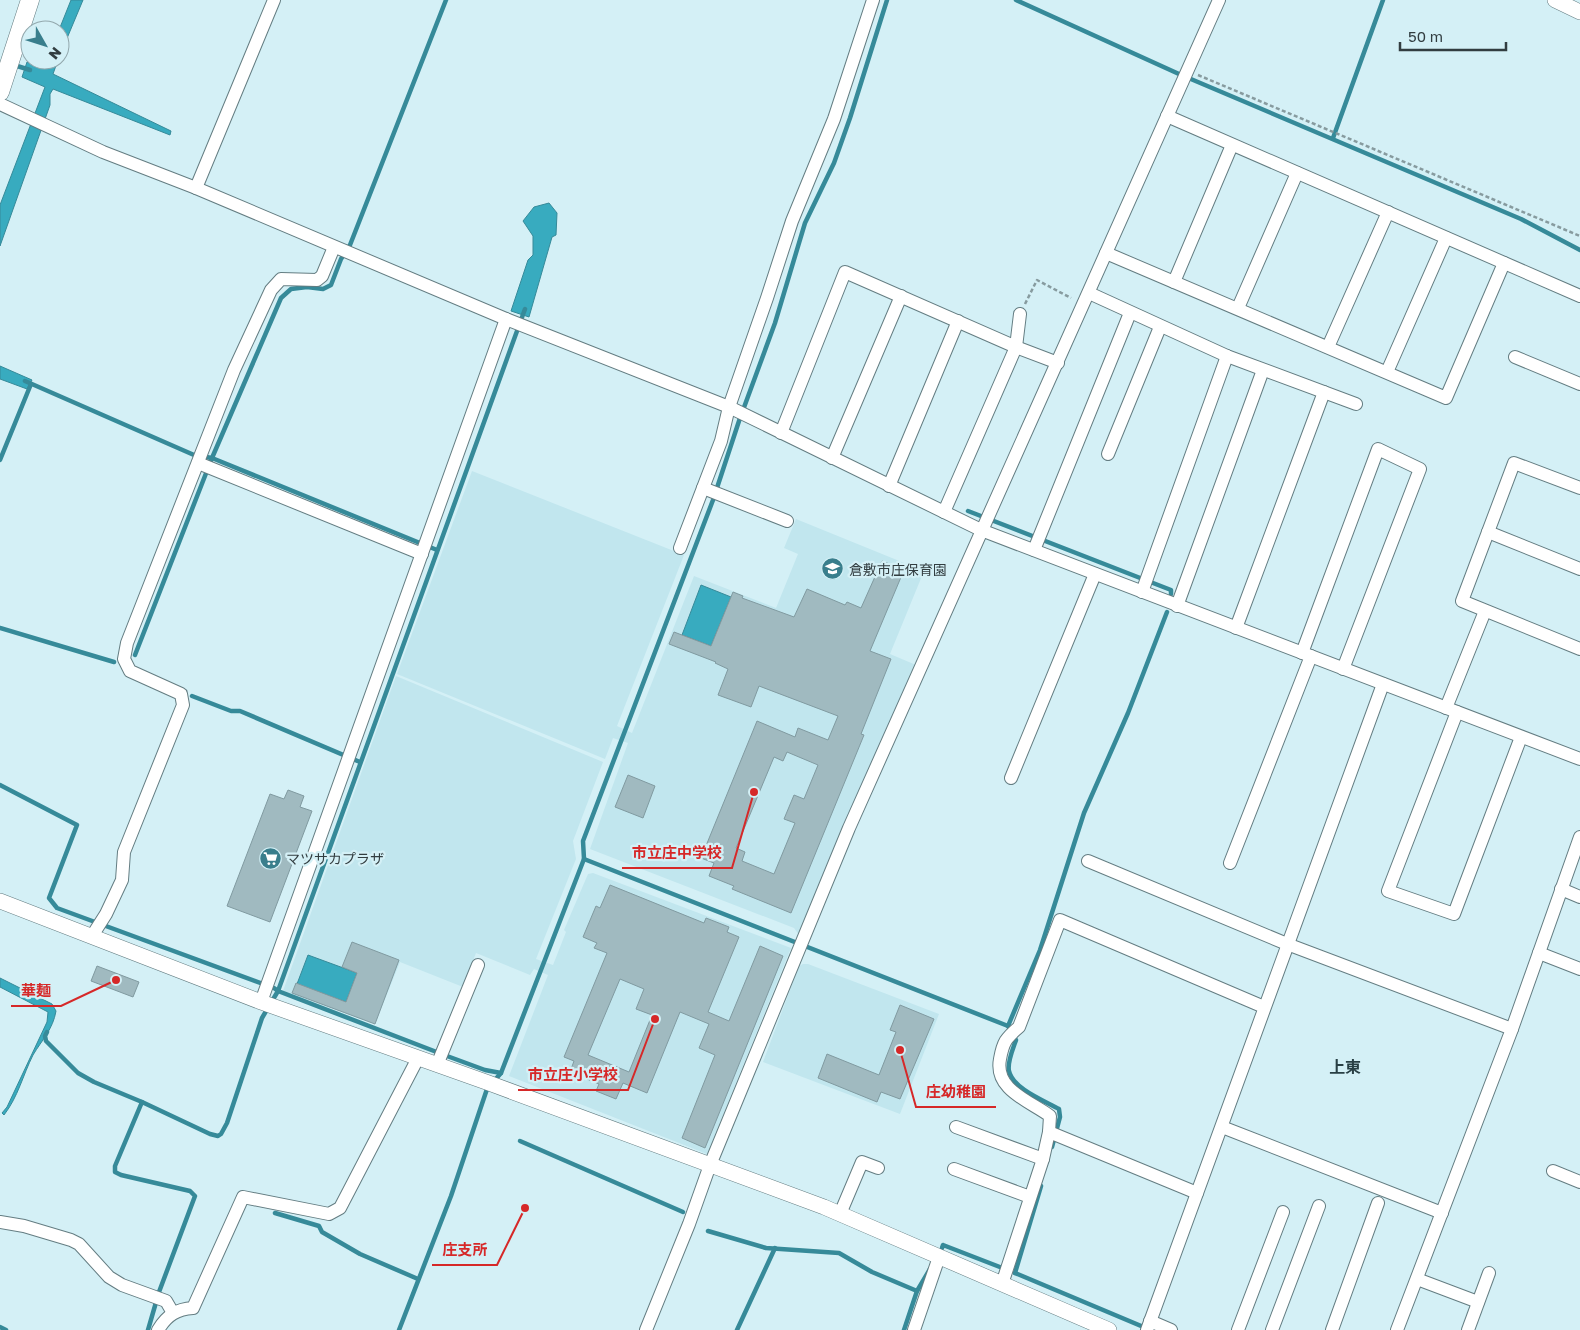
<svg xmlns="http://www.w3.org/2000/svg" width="1580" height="1330" viewBox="0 0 1580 1330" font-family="'Golos Text','Noto Sans JP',sans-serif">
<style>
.built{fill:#c1e6ee}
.water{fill:#38abbf;stroke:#368a99}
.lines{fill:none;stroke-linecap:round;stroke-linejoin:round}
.stream{stroke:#368a99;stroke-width:4.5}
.building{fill:#a0bac0;stroke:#809aa0;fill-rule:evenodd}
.minor-casing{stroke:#647d82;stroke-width:14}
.tertiary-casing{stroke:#647d82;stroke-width:16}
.secondary-casing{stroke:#647d82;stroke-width:19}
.path{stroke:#879b9f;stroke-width:2.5;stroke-dasharray:4 2.5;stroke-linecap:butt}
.minor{stroke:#fff;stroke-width:12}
.tertiary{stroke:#fff;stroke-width:15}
.secondary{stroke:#fff;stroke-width:18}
.labels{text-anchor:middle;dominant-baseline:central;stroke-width:4.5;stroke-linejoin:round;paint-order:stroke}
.poi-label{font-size:14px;fill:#323d40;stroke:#d4f0f6;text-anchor:start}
.quarter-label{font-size:16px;font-weight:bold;fill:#294045;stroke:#d4f0f6}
.leader{fill:none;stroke:#d62828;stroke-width:2}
.callout-dot{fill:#d62828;stroke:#d4f0f6;stroke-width:2}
.callout-label{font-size:15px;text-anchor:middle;font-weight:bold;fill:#d62828;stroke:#d4f0f6;stroke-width:4.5;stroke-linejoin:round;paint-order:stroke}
</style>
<rect width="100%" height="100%" fill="#d4f0f6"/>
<!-- built -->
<g class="built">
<path d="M472 471 684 555 617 726 632 733 694 576 776 608 798 554 784 548 796 519 924 571 890 654 916 665 885 731 799 935 794 928 590 849 628 743 613 738 605 759 397 674Z"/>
<path d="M396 676 603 762 573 841 576 859 536 959 553 965 566 932 564 930 588 874 593 873 791 948 707 1154 509 1076 548 975 534 969 530 975 476 953 463 987 400 962 375 1024 283 991Z"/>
<path d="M803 964H808L939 1014 900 1114 763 1062 799 966Z"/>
</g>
<!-- water -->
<g class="water">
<path d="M71 0H83L60 55V30H59Z"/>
<path d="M46 60H58L53 74 171 131 170 135 53 89 50 94V105L0 246V205L45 87 22 77 27 62 42 68Z"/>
<path d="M549 203 557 213 556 235 552 237 529 317 511 311 528 260 533 255V236L523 221 534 207Z"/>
<path d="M0 366 32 380 27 389 0 379Z"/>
<path d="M701 585 731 597 711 646 682 635Z"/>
<path d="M308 955 357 973 346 1002 297 984Z"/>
<path d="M0 978 52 1004 56 1011C53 1029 42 1040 33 1055 23 1075 18 1097 4 1115L2 1113 7 1107 47 1022 48 1012 0 987Z"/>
</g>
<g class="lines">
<!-- stream -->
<g class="stream">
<path d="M1016 0 1179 74 1521 219 1580 250"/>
<path d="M14 65 30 70"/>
<path d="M1333 138 1383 0"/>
<path d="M25 381 194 455 212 458 437 550"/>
<path d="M0 460 31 384"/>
<path d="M968 511 1171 590V594"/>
<path d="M0 628 114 662"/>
<path d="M135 655 212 458 281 298 291 289 307 287 323 289 331 285 341 259 350 245 446 0"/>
<path d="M192 696 231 711H240L360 762"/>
<path d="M0 785 77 825 49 898 57 908 274 988 278 991 447 1056 485 1070 501 1073"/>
<path d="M584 859 1008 1026 1016 1040C1013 1049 1007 1062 1009 1071 1013 1089 1045 1101 1059 1109L1060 1117 1052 1147"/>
<path d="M1008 1026 1040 950 1084 813 1128 713 1167 612"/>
<path d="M47 1032 45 1036 46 1041 78 1073 94 1082 142 1102 210 1134 218 1136 221 1134 227 1123 262 1018 278 991 525 309"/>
<path d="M142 1102 115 1166V1172L121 1175 190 1191 195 1196 159 1292 148 1330"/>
<path d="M520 1141 683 1212"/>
<path d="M275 1213 319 1226 322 1232 360 1254 418 1279"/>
<path d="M708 1231 766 1248 839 1253 872 1272 917 1291 930 1269"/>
<path d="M942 1248 943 1245 1005 1269"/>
<path d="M1015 1273 1041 1186"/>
<path d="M1015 1273 1146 1328"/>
<path d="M0 1327 6 1330"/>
<path d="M399 1330 451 1196 487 1089 501 1073 584 859 583 841 713 500 739 421 775 323 805 223 834 163 850 118 887 0"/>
<path d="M737 1330 775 1248"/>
<path d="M904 1330 917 1291"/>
</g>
</g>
<!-- building -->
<g class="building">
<path d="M882 561 904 570 870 651 891 659 861 734 864 735 791 913 732 889 734 886 709 876 714 863 701 858 757 721 795 737 798 728 828 740 838 716 759 686 751 707 718 695 728 669 715 663 716 662 669 644 674 632 711 646 733 592 743 596 742 598 794 617 807 589 845 605 847 602 861 608ZM787 752 818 765 804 799 794 795 784 819 795 823 774 874 742 861 745 852 736 848 774 757 783 761Z"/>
<path d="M628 775 655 786 643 818 615 807Z"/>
<path d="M288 790 304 796 300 807 312 811 270 922 227 906 270 794 284 799Z"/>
<path d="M610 885 704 923 706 918 729 927 727 932 739 937 708 1012 729 1021 760 946 783 956 705 1148 682 1138 715 1055 699 1048 709 1024 680 1012 647 1093 623 1083 616 1099 596 1091 599 1084 570 1072 574 1061 564 1057 607 953 594 948 597 943 583 937 596 906 600 908ZM620 979 644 989 636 1009 652 1015 629 1072 588 1055Z"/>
<path d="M352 942 399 960 375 1024 292 993 296 983 346 1002 357 973 342 967Z"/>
<path d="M97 966 139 982 133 997 91 981Z"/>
<path d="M900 1005 934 1019 900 1099 881 1092 877 1102 818 1078 827 1054 879 1075 896 1032 890 1030Z"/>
</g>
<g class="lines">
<defs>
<g id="minor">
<path d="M0 104 103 152 196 188 506 319 729 407 981 530 1580 759"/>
<path d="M1167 116 1580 296"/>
<path d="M196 188 274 0"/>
<path d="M1106 253 1446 398 1504 263"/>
<path d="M1174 282 1232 145"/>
<path d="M1089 293 1227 356 1356 404"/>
<path d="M1238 308 1297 173"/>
<path d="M1328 347 1388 212"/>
<path d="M1515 357 1580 384"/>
<path d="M1387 372 1446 238"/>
<path d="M781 433 845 272 1016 347 1058 363"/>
<path d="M1108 454 1160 327"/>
<path d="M832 458 901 296"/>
<path d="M198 463 422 554"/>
<path d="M889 486 958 321"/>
<path d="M703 488 787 521"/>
<path d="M1580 488 1514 463 1462 601 1580 649"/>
<path d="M944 512 1016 347 1020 314"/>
<path d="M1488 532 1580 569"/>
<path d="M680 548 721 441 729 407 767 298 792 221 834 119 873 0"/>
<path d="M1034 550 1130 313"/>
<path d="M1142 592 1227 356"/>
<path d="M1177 606 1263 370"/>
<path d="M1236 628 1324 392"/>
<path d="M1302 653 1378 449 1420 469 1343 669"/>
<path d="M1446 708 1485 611"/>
<path d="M1457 712 1388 891 1454 914 1521 737"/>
<path d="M1011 778 1095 574"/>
<path d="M1088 861 1287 944 1512 1029"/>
<path d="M1230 863 1311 656"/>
<path d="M1561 889 1580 897"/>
<path d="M92 936 106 914 122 880 124 852 183 705 181 694 130 671 124 659 127 643 234 370 271 290 281 279 317 280 322 276 334 247"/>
<path d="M1539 953 1580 969"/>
<path d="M261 1002 506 319"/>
<path d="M437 1065 478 965"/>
<path d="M956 1127 1043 1159"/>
<path d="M1222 1127 1442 1213"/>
<path d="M1049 1132 1197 1193"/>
<path d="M954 1169 1030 1197"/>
<path d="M1553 1171 1580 1182"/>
<path d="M840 1214 862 1162 878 1168"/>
<path d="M0 1222 24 1226 71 1240 79 1244 109 1277 122 1285 166 1301 173 1313"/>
<path d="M1417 1279 1478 1302"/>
<path d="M1002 1284 1043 1159 1049 1132 1050 1116C1030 1101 994 1090 1000 1059 1003 1042 1006 1038 1019 1027L1060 920 1264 1007"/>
<path d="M1150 1321 1171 1330"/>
<path d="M158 1330C167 1315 177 1309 193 1308L243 1197 329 1214 340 1208 418 1058"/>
<path d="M646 1330 689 1224 710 1165 849 828 1219 0"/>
<path d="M914 1330 939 1257"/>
<path d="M1147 1330 1383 684"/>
<path d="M1238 1330 1283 1212"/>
<path d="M1272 1330 1319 1206"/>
<path d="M1332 1330 1378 1203"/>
<path d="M1397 1330 1512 1029 1580 837"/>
<path d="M1468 1330 1489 1273"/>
</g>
<g id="tertiary">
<path d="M1555 0 1580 12"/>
<path d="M0 901 261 1002 486 1082 824 1207 1109 1330"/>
</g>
<path id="secondary" d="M0 92 30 0"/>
</defs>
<!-- minor casing -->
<use href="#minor" class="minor-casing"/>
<!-- tertiary casing -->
<use href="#tertiary" class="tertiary-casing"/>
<!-- secondary casing -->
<use href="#secondary" class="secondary-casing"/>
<!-- path -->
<g class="path">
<path d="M1198 75 1580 236"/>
<path d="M1025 304 1037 280 1071 298"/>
</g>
<!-- minor -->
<use href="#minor" class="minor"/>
<!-- tertiary -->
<use href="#tertiary" class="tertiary"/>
<!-- secondary -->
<use href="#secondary" class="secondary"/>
</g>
<!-- icons -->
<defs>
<symbol id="school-disc" viewBox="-11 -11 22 22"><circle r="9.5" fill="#397e8c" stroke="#d4f0f6"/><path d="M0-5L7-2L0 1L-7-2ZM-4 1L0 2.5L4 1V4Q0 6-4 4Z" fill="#fff"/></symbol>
<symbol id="supermarket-disc" viewBox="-11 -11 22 22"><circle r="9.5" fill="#397e8c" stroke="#d4f0f6"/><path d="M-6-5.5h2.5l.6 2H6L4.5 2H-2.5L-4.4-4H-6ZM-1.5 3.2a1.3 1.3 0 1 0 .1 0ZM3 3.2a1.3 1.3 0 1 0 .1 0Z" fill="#fff"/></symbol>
</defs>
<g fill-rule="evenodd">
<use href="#school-disc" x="820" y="556" width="25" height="25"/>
<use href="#supermarket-disc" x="258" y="846" width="25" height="25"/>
</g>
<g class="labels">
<!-- poi labels -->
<g class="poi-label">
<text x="849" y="569">倉敷市庄保育園</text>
<text x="286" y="858">マツサカプラザ</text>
</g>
<!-- quarter labels -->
<g class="quarter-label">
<text x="1345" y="1067">上東</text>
</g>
</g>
<!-- callouts -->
<path class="leader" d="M754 792L732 868H622M116 980L61 1006H11M655 1019L628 1090H518M900 1050L916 1107H996M525 1208L497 1265H432"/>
<g class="callout-dot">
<circle cx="754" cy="792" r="5"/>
<circle cx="116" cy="980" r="5"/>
<circle cx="655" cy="1019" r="5"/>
<circle cx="900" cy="1050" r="5"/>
<circle cx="525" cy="1208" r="5"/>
</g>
<g class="callout-label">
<text x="677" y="858">市立庄中学校</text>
<text x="36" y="996">華麺</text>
<text x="573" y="1080">市立庄小学校</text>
<text x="956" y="1097">庄幼稚園</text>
<text x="465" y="1255">庄支所</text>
</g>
<!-- north arrow -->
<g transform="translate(45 45) rotate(129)"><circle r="24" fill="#d4f0f6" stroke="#93a8ad"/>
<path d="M0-4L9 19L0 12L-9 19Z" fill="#397e8c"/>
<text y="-8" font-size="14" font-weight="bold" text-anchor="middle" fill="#323d40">N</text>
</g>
<!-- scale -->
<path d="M1400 42v8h106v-8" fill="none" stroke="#323d40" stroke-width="2.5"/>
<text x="1408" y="42" font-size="15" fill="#323d40" stroke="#d4f0f6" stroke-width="4" paint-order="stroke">50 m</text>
</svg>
